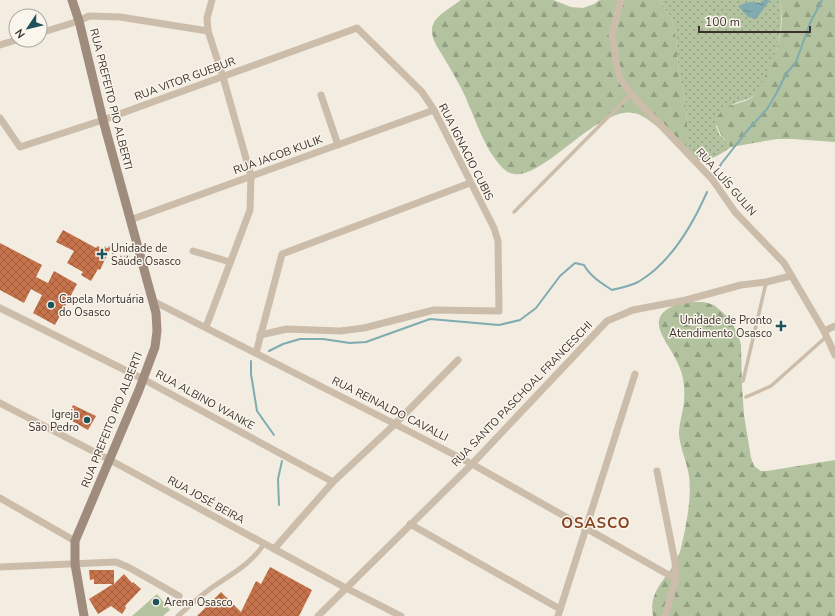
<svg xmlns="http://www.w3.org/2000/svg" width="835" height="616" viewBox="0 0 835 616" font-family="'Nunito Sans',sans-serif">
<style>
.grass{fill:url(#grass-dots)}
.forest{fill:url(#forest-firs)}
.green{fill:#b4c39f}
.water{fill:url(#water-ripples)}
.lines{fill:none;stroke-linecap:round;stroke-linejoin:round}
.stream{stroke:#7fabb1;stroke-width:2}
.building{fill:url(#building-cross-hatch)}
.path{stroke:#b8a795;stroke-width:1.5;stroke-dasharray:2 2;stroke-linecap:butt}
.service{stroke:#ccbdab;stroke-width:3.5}
.pedestrian{stroke:#ccbdab;stroke-width:5}
.minor{stroke:#ccbdab;stroke-width:7}
.secondary{stroke:#a08c7d;stroke-width:9}
.poi-dot{fill:#1f535c;stroke:#faf5ed;stroke-width:1.5}
.labels{text-anchor:middle;dominant-baseline:central;stroke-width:3;stroke-linejoin:round;paint-order:stroke}
.street-label{font-size:11px;fill:#3a312b;stroke:#faf5ed}
.poi-label{font-size:11px;fill:#3a312b;stroke:#faf5ed;text-anchor:start}
.district-label{font-size:15px;font-weight:bold;letter-spacing:1px;fill:#894423;stroke:#faf5ed}
</style>
<defs>
<pattern id="grass-dots" width="8" height="8" patternUnits="userSpaceOnUse"><rect width="8" height="8" fill="#b4c39f"/><path d="M2 2h.1M6 6h.1" fill="none" stroke="#939f82" stroke-width="1.8" stroke-linecap="round"/></pattern>
<pattern id="forest-firs" width="22" height="20" patternUnits="userSpaceOnUse"><rect width="22" height="20" fill="#b4c39f"/><path d="M5 1l3.5 6h-7zM16 11l3.5 6h-7z" fill="#939f82"/></pattern>
<pattern id="water-ripples" width="26" height="14" patternUnits="userSpaceOnUse"><rect width="26" height="14" fill="#7fabb1"/><path d="M2 4q2-2 4 0t4 0M15 11q2-2 4 0t4 0" fill="none" stroke="#698c90"/></pattern>
<pattern id="building-cross-hatch" width="8" height="8" patternUnits="userSpaceOnUse"><rect width="8" height="8" fill="#c6734b"/><path d="M0 0l8 8M0 8l8-8" fill="none" stroke="#a25f3f"/></pattern>
</defs>
<rect width="100%" height="100%" fill="#f3ece0"/>
<!-- grass -->
<path class="grass" d="M659 0H779C787 25 772 74 756 94 749 101 738 100 731 106 725 111 721 120 716 126L719 134 731 147C722 153 708 164 696 159 692 157 689 154 685 151L687 138V122L685 99 679 74 675 28 671 18Z"/>
<!-- forest -->
<g class="forest">
<path d="M461 0H553L571 7 583 8 594 4 600 0H659L671 18 675 28 679 74 685 99 687 122V138L685 151C672 140 654 121 638 114 598 99 535 195 505 170 486 153 476 121 466 98 459 83 450 68 441 53 421 23 437 17 461 0Z"/>
<path d="M779 0H835V142L793 139H777L731 147C717 131 706 116 733 105 740 102 749 101 755 95 759 90 762 82 765 76 776 54 787 25 779 0Z"/>
<path d="M683 302H704L714 305 729 318 738 334 741 345 742 387 744 415 751 458 754 466 761 471H767L835 460V616H653C647 587 675 574 681 548 686 527 692 497 689 476 687 462 680 448 679 434 679 423 683 413 684 401 685 389 684 377 679 366 669 340 637 317 683 302Z"/>
</g>
<!-- green -->
<path class="green" d="M157 594 170 610 163 616H132Z"/>
<!-- water -->
<path class="water" d="M764 0H770L756 19 748 17 738 6 749 2 761 3Z"/>
<g class="lines">
<!-- stream -->
<g class="stream">
<path d="M718 170 721 164 747 131 767 109 776 94 786 74 796 62 810 23 822 0"/>
<path d="M269 351 283 344 300 339H323L350 343 366 342 430 319 499 325 520 320 536 308 560 276 575 263 584 265C590 276 601 283 612 290 620 288 630 286 638 282 671 263 692 226 707 192"/>
<path d="M251 361V374L257 411 274 435"/>
<path d="M279 505 278 479 282 461"/>
</g>
</g>
<!-- building -->
<g class="building">
<path d="M63 230 96 248 98 246 102 249 111 247 100 270 98 269 91 281 81 275 83 272 67 263 74 251 56 242Z"/>
<path d="M0 243 42 265 36 277 48 283 54 271 77 284 55 325 33 313 42 295 31 289 24 303 0 290Z"/>
<path d="M73 405 96 416 88 430 67 418Z"/>
<path d="M270 567 312 590 299 616H197L221 592 241 612 256 581 261 584Z"/>
<path d="M89 570H114V584L124 574 132 583 133 582 141 589 125 606 126 608 122 614 111 606 98 614 89 599 113 584H94V579L90 580Z"/>
</g>
<g class="lines">
<!-- path -->
<g class="path">
<path d="M100 248 109 247 111 248 115 260"/>
<path d="M112 257 132 256"/>
</g>
<!-- service -->
<g class="service">
<path d="M514 212 631 94"/>
<path d="M743 381 766 283"/>
<path d="M746 397 771 386 826 337"/>
</g>
<!-- pedestrian -->
<path class="pedestrian" d="M178 616C187 608 197 599 206 592 227 576 250 566 264 544"/>
<!-- minor -->
<g class="minor">
<path d="M621 0 612 34 617 68 620 78 631 94 712 179 735 212 784 263 824 331 835 355"/>
<path d="M40 33 79 21 89 16 120 17 208 31"/>
<path d="M0 45 16 40"/>
<path d="M321 95 338 145"/>
<path d="M0 118 20 147 103 120 357 28 422 92 434 110 494 228 498 241 499 311 434 310 364 328 340 331 287 329 260 335"/>
<path d="M130 220 434 110"/>
<path d="M193 251 230 262"/>
<path d="M153 301 395 424 472 464 676 579"/>
<path d="M0 308 143 379 333 482"/>
<path d="M206 327 250 210 251 176 223 77 208 31 207 18 212 0"/>
<path d="M824 331 835 326"/>
<path d="M256 353 282 254 470 183"/>
<path d="M0 403 110 460 346 588 401 616"/>
<path d="M657 471 675 562 676 579 665 616"/>
<path d="M0 498 75 541"/>
<path d="M410 524 560 609"/>
<path d="M274 549 333 482 395 424 458 360"/>
<path d="M0 567 116 562 130 568 179 596"/>
<path d="M318 616 472 464 607 321 633 310 686 300 741 285 766 282 791 276"/>
<path d="M558 616 635 374"/>
</g>
<!-- secondary -->
<path class="secondary" d="M72 0 79 21 103 120 156 313 157 331 155 347 139 390 75 541V564L84 616"/>
</g>
<!-- markers -->
<g class="poi-dot">
<path d="M100 248h4v4h4v4h-4v4h-4v-4h-4v-4h4z"/>
<circle cx="51" cy="305" r="4"/>
<path d="M779 320h4v4h4v4h-4v4h-4v-4h-4v-4h4z"/>
<circle cx="87" cy="420" r="4"/>
<circle cx="156" cy="602" r="4"/>
</g>
<g class="labels">
<!-- street labels -->
<g class="street-label">
<text transform="translate(185 79) rotate(-20)">RUA VITOR GUEBUR</text>
<text transform="translate(111 99) rotate(76)">RUA PREFEITO PIO ALBERTI</text>
<text transform="translate(466 152) rotate(63)">RUA IGNACIO CUBIS</text>
<text transform="translate(278 155) rotate(-20)">RUA JACOB KULIK</text>
<text transform="translate(726 182) rotate(49)">RUA LUÍS GULIN</text>
<text transform="translate(522 394) rotate(-46)">RUA SANTO PASCHOAL FRANCESCHI</text>
<text transform="translate(205 400) rotate(29)">RUA ALBINO WANKE</text>
<text transform="translate(390 409) rotate(27)">RUA REINALDO CAVALLI</text>
<text transform="translate(112 420) rotate(-68)">RUA PREFEITO PIO ALBERTI</text>
<text transform="translate(206 500) rotate(29)">RUA JOSÉ BEIRA</text>
</g>
<!-- poi labels -->
<g class="poi-label">
<text x="111" y="248">Unidade de<tspan x="111" dy="13">Saúde Osasco</tspan></text>
<text x="59" y="299">Capela Mortuária<tspan x="59" dy="13">do Osasco</tspan></text>
<text x="772" y="320" text-anchor="end">Unidade de Pronto<tspan x="772" dy="13">Atendimento Osasco</tspan></text>
<text x="79" y="414" text-anchor="end">Igreja<tspan x="79" dy="13">São Pedro</tspan></text>
<text x="164" y="602">Arena Osasco</text>
</g>
<!-- district labels -->
<g class="district-label">
<text x="596" y="523">OSASCO</text>
</g>
</g>
<!-- north arrow -->
<g transform="translate(28 28) rotate(235)"><circle r="19" fill="#faf5ed" stroke="#ada79f"/>
<path d="M0-3L7 15L0 10L-7 15Z" fill="#1f535c"/>
<text y="-6" font-size="11" font-weight="bold" text-anchor="middle" fill="#3a312b">N</text>
</g>
<!-- scale -->
<path d="M699 26v6h111v-6" fill="none" stroke="#3a312b" stroke-width="2"/>
<text x="705" y="26" font-size="12" fill="#3a312b" stroke="#faf5ed" stroke-width="3" paint-order="stroke">100 m</text>
</svg>
